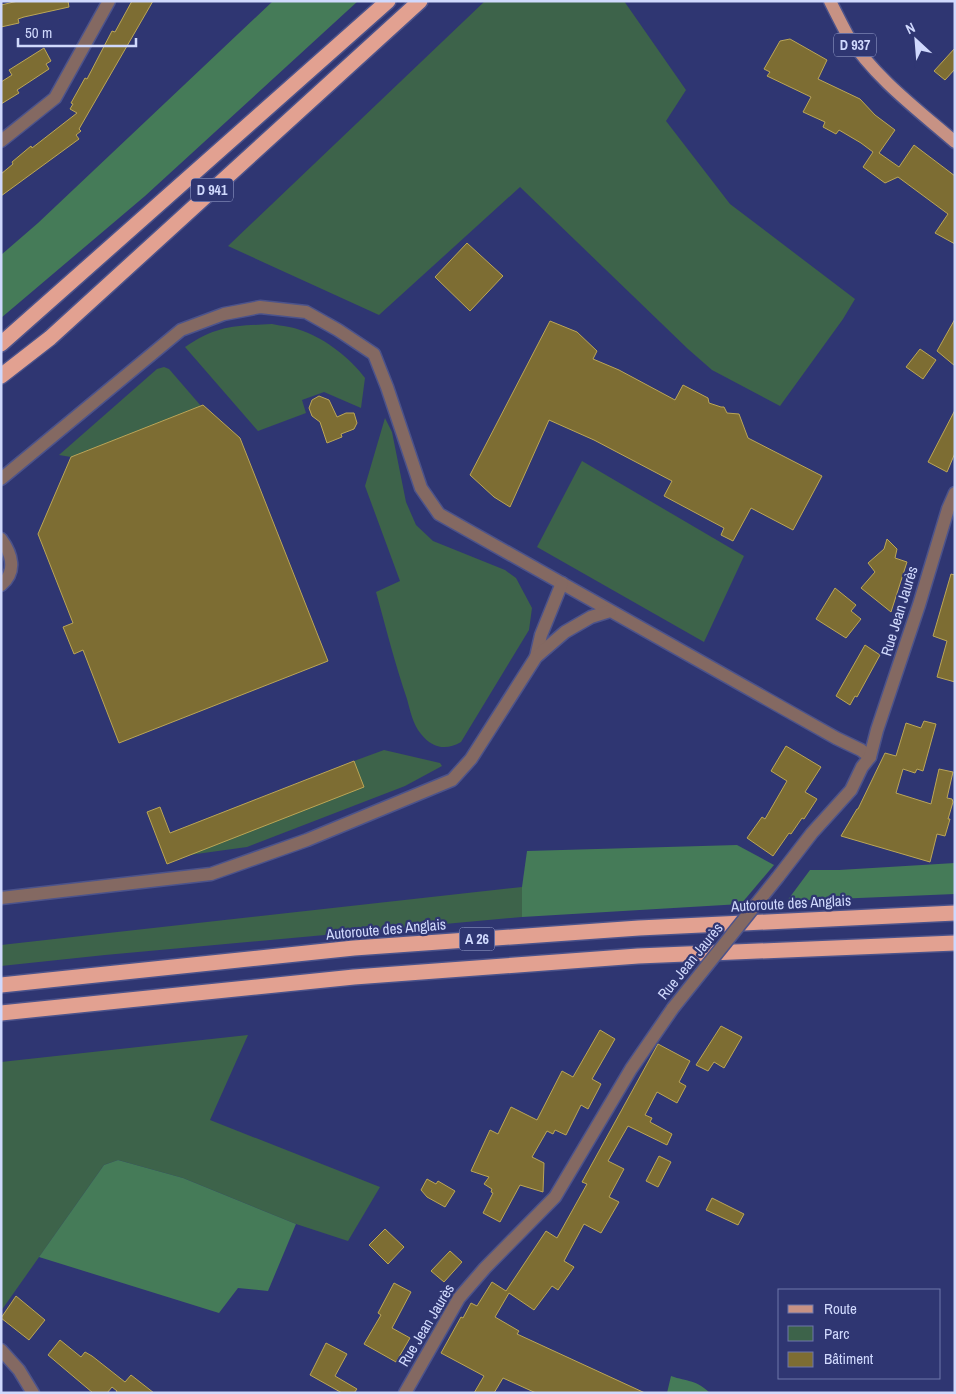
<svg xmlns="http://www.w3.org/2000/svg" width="956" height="1394" viewBox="0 0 956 1394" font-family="'Archivo Narrow',sans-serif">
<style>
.green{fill:#3d634a}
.forest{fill:#457b58}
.building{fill:#7d6d33;stroke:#bba657}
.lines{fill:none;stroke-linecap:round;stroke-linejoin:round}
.minor-casing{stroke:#4c538b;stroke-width:15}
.major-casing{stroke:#4c538b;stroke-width:15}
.highway-casing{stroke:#4c538b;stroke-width:18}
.minor{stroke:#846962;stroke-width:12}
.major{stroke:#c79284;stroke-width:12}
.highway{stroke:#e2a191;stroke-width:15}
.minor-bridge-casing{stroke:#4c538b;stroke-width:15;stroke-linecap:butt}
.minor-bridge{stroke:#846962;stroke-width:12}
.labels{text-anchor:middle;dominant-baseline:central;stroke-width:4.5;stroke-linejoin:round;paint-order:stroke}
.shield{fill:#2f3672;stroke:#a0a8d3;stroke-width:1}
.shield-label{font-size:14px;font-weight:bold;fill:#d0d9fd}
.street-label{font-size:15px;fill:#d0d9fd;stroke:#2f3672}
</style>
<rect width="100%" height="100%" fill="#2f3672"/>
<!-- green -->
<g class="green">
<path d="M485 1H624L686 90 666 121 730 204 855 299 843 319 780 406 712 370 688 349 520 187 379 315 228 246Z"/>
<path d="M272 324C282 326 294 327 303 331 327 340 350 358 365 378L361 408 324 392 302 400 306 413 258 431 185 347C218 325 234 326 272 324Z"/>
<path d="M164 367 169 369 201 406 71 457 59 455 157 369Z"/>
<path d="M385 418 392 432 406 502 416 525 433 541 505 570 516 578 532 608 529 630 461 742C446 751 432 748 421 734 413 725 410 710 407 699 395 664 386 628 376 592L400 581 365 486Z"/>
<path d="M582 461 744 556 704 642 537 547Z"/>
<path d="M384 750 440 763 442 766 405 786 247 847 189 855 354 761Z"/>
<path d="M522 887V917L105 955 1 966V945Z"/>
<path d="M248 1035 210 1120 380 1187 348 1241 296 1224 183 1178 118 1160 104 1165 1 1311V1062Z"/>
</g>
<!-- forest -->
<g class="forest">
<path d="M273 1H358L145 196 1 318V255L38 223Z"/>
<path d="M737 845 774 865 741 904 522 917V887L527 851Z"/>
<path d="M955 863V894L787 901 810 870H839Z"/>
<path d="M118 1160 183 1178 296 1224 268 1291 238 1288 219 1313 39 1257 104 1165Z"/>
<path d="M671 1376C688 1382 695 1379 710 1393H667Z"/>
</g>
<!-- building -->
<g class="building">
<path d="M18 1H68L69 7 24 17 18 19 19 23 1 27V5Z"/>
<path d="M132 1H153L79 129 81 131 76 135 79 139 1 196V174L13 164 12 162 31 146 32 148 77 113 70 109 73 104 71 103 85 78 87 79 112 31 115 32Z"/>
<path d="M790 39 827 60 818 79 860 99 875 115 895 130 879 153 899 167 914 145 955 176V244L935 233 948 214 898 177 885 183 863 167 873 152 861 143 839 130 836 134 823 127 825 122 803 112 811 97 767 76 770 72 764 69 780 41Z"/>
<path d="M44 48 51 61 46 64 49 69 17 90 19 93 1 104V82L12 75 9 70Z"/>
<path d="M955 48V69L945 80 934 71Z"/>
<path d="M467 243 503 276 470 311 435 277Z"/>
<path d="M955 319V366L937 351Z"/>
<path d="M550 321 577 332 597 351 593 359 619 370 675 400 683 385 708 398 709 403 721 407H724L727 413 739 414 748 438 822 476 793 530 751 508 733 541 721 535 724 528 664 496 672 481 594 440 549 420 510 507 494 497 470 475Z"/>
<path d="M920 349 936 360 923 379 906 367Z"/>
<path d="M319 396 329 400 337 417 346 413H354L357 423 354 429 341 434 342 437 327 443 320 422 312 416 309 408 312 400Z"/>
<path d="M203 405 240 438 328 661 119 743 83 650 74 654 63 627 73 623 38 534 71 457Z"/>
<path d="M955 410V453L947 472 928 462Z"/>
<path d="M887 539 897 549 895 558 907 562 891 612 861 588 875 572 868 563 884 549Z"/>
<path d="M951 574 955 575V682L937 677 947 641 933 636Z"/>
<path d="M835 588 856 605 851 611 861 619 846 638 816 619Z"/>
<path d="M865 645 880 655 857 697 855 696 850 705 836 696Z"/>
<path d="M924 721 936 724 923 771 917 769 915 773 903 769 896 793 931 804 939 769 953 772 947 798 952 799 953 802 948 819H950L945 836 937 834 930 862 841 836 857 809H858L885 753 896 756 906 723 921 728Z"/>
<path d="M786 746 821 767 805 792 817 799 804 819 802 818 791 834 789 833 773 856 747 838 762 817 765 819 787 781 771 771Z"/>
<path d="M354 761 364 787 167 864 147 812 160 807 170 833Z"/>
<path d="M721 1026 742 1037 724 1068 714 1062 708 1071 696 1065Z"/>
<path d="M600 1030 615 1039 592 1079 601 1084 598 1090 588 1109 581 1105 566 1135 555 1130 553 1134 547 1131 532 1157 544 1163 543 1192 520 1185 500 1222 483 1213 493 1193 491 1192 492 1189 484 1184 489 1177 471 1171 490 1130 498 1134 511 1107 537 1120 562 1071 573 1077Z"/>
<path d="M658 1044 690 1061 679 1082 686 1086 677 1103 657 1092 645 1115 652 1118 650 1122 672 1134 667 1145 628 1126 608 1161 624 1169 609 1197 619 1202 601 1233 584 1224 564 1261 574 1267 558 1290 552 1286 534 1310 509 1293 495 1317 519 1331 517 1334 645 1393H536L503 1378 494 1393H474L484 1376 441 1353 461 1317 463 1318 471 1303 477 1306 492 1282 506 1291 546 1231 557 1238 587 1184 582 1182Z"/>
<path d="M659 1156 671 1162 658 1187 646 1181Z"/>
<path d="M427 1179 436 1184 438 1181 455 1191 445 1207 427 1197 421 1190Z"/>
<path d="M712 1198 744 1214 738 1225 706 1210Z"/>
<path d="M385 1229 404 1247 388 1264 369 1245Z"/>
<path d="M450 1251 462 1262 444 1282 431 1271Z"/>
<path d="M394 1283 411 1292 392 1328 410 1338 396 1362 364 1344 381 1315 378 1313Z"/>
<path d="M16 1296 45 1320 29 1340 1 1318Z"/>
<path d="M60 1340 81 1357 85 1352 92 1356 125 1382 131 1375 154 1393H116L117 1391 112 1387 107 1393H93L48 1355Z"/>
<path d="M326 1343 347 1354 335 1376 357 1389 354 1393H342L310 1375Z"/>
</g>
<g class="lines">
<defs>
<g id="minor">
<path d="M1 141 55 98 109 1"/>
<path d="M1 479 181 330 224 314 260 307 306 312 338 330 374 354 387 387 421 488 439 514 836 738 861 750 870 757"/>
<path d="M1 539C12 554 17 572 1 585"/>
<path d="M536 657 541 635 562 583"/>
<path d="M778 877 812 833 851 790 862 767 870 757 877 730 919 605 948 509 955 493"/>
<path d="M1 898 211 874 307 840 452 780 471 759 536 657 565 632 591 617 610 611"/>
<path d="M1 1350 19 1370 33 1393"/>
<path d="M405 1393 459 1298 485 1268 555 1197 631 1069 673 1008"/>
</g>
<path id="major" d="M830 1C836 13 842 25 848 36 876 79 917 109 955 142"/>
<g id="highway">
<path d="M1 344 388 1"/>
<path d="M1 376 50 338 420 1"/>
<path d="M1 985 354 948 639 928 955 913"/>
<path d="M1 1013 354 977 638 956 955 943"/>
</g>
</defs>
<!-- minor casing -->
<use href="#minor" class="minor-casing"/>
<!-- major casing -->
<use href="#major" class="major-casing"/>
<!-- highway casing -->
<use href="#highway" class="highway-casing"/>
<!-- minor -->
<use href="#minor" class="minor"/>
<!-- major -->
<use href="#major" class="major"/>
<!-- highway -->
<use href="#highway" class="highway"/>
<defs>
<path id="minor-bridge" d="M673 1008 778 877"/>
</defs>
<!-- minor-bridge casing -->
<use href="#minor-bridge" class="minor-bridge-casing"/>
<!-- minor-bridge -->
<use href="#minor-bridge" class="minor-bridge"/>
</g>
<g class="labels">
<!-- shield labels -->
<g class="shield">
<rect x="834" y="33.5" width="42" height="23" rx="4"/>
<rect x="191" y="178.5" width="42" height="23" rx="4"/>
<rect x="459.5" y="927.5" width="35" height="23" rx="4"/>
</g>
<g class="shield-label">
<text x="855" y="45">D 937</text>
<text x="212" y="190">D 941</text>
<text x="477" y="939">A 26</text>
</g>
<!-- street labels -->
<g class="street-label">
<text transform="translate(899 611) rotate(-73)">Rue Jean Jaurès</text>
<text transform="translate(791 903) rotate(-3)">Autoroute des Anglais</text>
<text transform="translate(386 929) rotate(-5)">Autoroute des Anglais</text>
<text transform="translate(690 961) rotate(-51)">Rue Jean Jaurès</text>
<text transform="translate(426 1325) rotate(-59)">Rue Jean Jaurès</text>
</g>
</g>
<!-- border -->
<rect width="956" height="1394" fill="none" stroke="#d0d9fd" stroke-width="5"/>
<!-- legend -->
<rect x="778" y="1289" width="162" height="90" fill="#2f3672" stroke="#6f77aa"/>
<rect x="788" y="1305" width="25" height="8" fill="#c79284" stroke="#6f77aa"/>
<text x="824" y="1314" font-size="15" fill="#d0d9fd">Route</text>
<rect x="788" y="1326" width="25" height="15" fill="#3d634a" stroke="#6f77aa"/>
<text x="824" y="1339" font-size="15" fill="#d0d9fd">Parc</text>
<rect x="788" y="1352" width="25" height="15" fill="#7d6d33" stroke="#6f77aa"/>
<text x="824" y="1364" font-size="15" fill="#d0d9fd">Bâtiment</text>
<!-- north arrow -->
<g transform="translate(916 40) rotate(334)" stroke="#2f3672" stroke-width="4" paint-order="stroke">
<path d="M0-4L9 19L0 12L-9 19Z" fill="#d0d9fd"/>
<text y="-8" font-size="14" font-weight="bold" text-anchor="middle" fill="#d0d9fd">N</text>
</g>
<!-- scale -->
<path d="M18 38v8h118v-8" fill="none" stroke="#d0d9fd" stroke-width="2.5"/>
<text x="25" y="38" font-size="15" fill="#d0d9fd" stroke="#2f3672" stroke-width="4" paint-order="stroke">50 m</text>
</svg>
